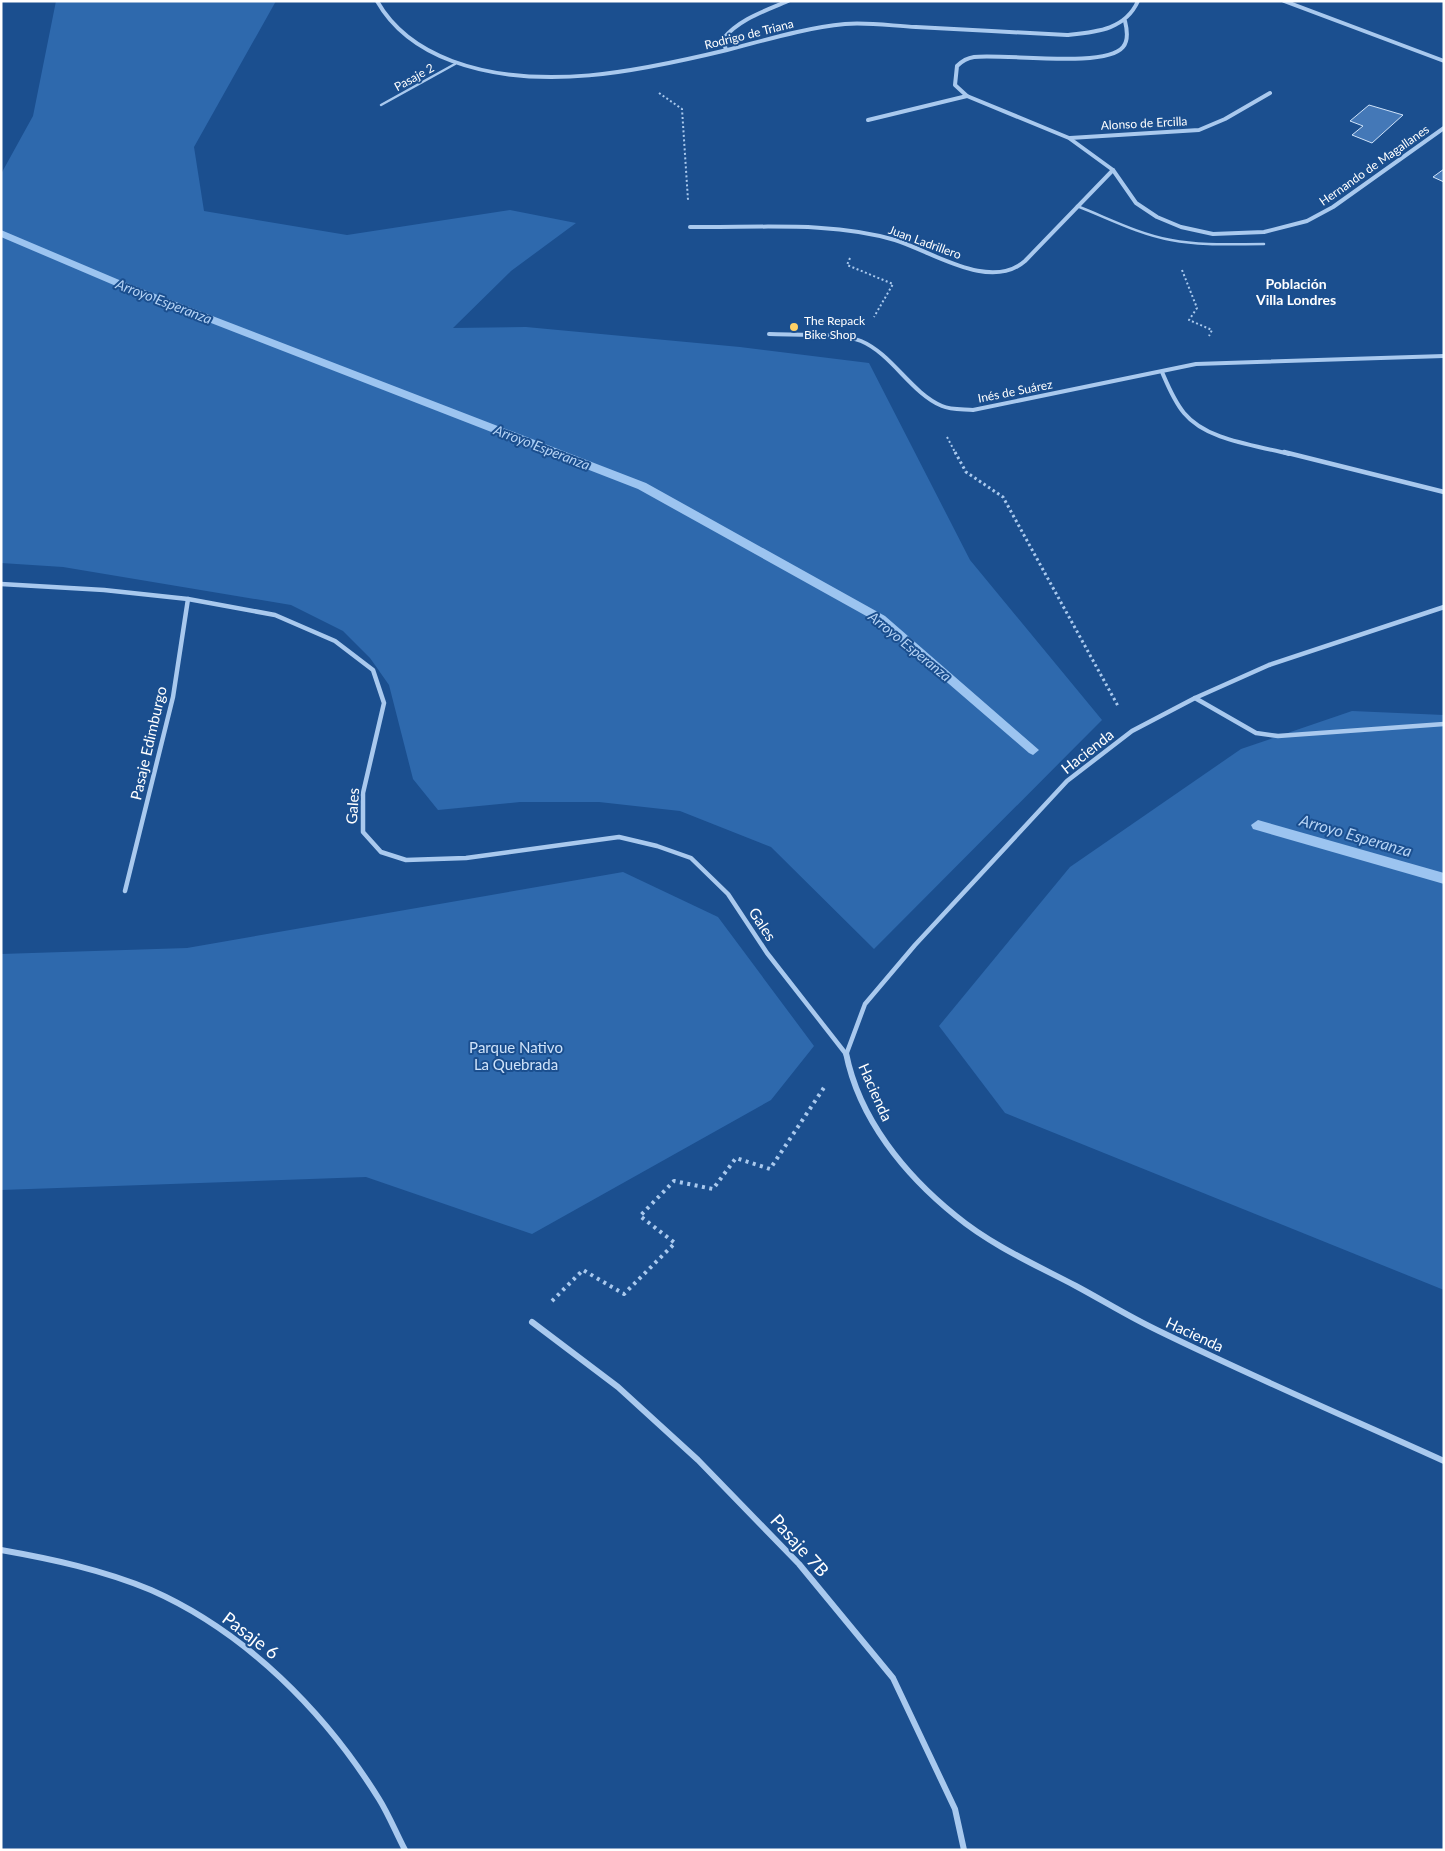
<svg xmlns="http://www.w3.org/2000/svg" width="1445" height="1851" viewBox="0 0 1445 1851" font-family="Lato,sans-serif">
<style>
.green{fill:#2e69ad}
.lines{fill:none;stroke-linecap:round;stroke-linejoin:round}
.stream{fill:#9cc4f0;fill-rule:evenodd}
.building{fill:#4478b7;stroke:#cfe3fa}
.path-far2{stroke:#a9c9ee;stroke-width:2;stroke-dasharray:2 2.5;stroke-linecap:butt}
.path-far1{stroke:#a9c9ee;stroke-width:3;stroke-dasharray:2.5 3;stroke-linecap:butt}
.path{stroke:#a9c9ee;stroke-width:4;stroke-dasharray:3 4.5;stroke-linecap:butt}
.lane{stroke:#a9c9ee;stroke-width:2.5}
.street-far2{stroke:#a9c9ee;stroke-width:4}
.street-far1{stroke:#a9c9ee;stroke-width:4.5}
.street{stroke:#a9c9ee;stroke-width:6}
.poi-dot{fill:#ffd166;stroke:#1b4f8f;stroke-width:2}
.labels{text-anchor:middle;dominant-baseline:central;stroke-width:4;stroke-linejoin:round;paint-order:stroke}
.far-street-label{font-size:12px;fill:#fff;stroke:#1b4f8f}
.far-poi-label{font-size:12px;fill:#fff;stroke:#1b4f8f;text-anchor:start}
.far-neighbourhood-label{font-size:14px;font-weight:bold;fill:#fff;stroke:#1b4f8f}
.far-water-label{font-size:14px;font-style:italic;fill:#b5d3f5;stroke:#1b4f8f}
.street-label{font-size:15px;fill:#fff;stroke:#1b4f8f}
.park-label{font-size:15px;fill:#cfe3fa;stroke:#1b4f8f}
.water-label{font-size:16px;font-style:italic;fill:#b5d3f5;stroke:#1b4f8f}
.near-street-label{font-size:18px;fill:#fff;stroke:#1b4f8f}
</style>
<rect width="100%" height="100%" fill="#1b4f8f"/>
<!-- green -->
<g class="green">
<path d="M56 1H276L194 147 204 211 347 235 510 210 576 223 511 271 453 328 526 327 740 347 869 363 970 560 1102 720 874 949 771 847 680 811 599 802H520L438 810 413 779 389 685 370 658 343 631 291 605 63 567 1 563V174L33 116Z"/>
<path d="M1352 711 1444 715V1290L1005 1113 939 1026 1070 867 1241 749Z"/>
<path d="M623 872 718 917 814 1046 771 1100 532 1234 366 1177 1 1190V954L187 948Z"/>
</g>
<g class="lines">
<!-- stream -->
<g class="stream">
<path d="M1 230 124 282 646 483 885 616 1039 750 1033 755 1029 753 877 622 638 489 116 286 1 237Z"/>
<path d="M1258 820 1444 873V884L1253 829 1251 825Z"/>
</g>
</g>
<!-- building -->
<g class="building">
<path d="M1369 105 1403 115 1372 143 1352 135 1363 126 1350 121Z"/>
<path d="M1444 169V182L1433 177Z"/>
</g>
<g class="lines">
<!-- path-far2 -->
<g class="path-far2">
<path d="M659 93 682 109 688 200"/>
<path d="M850 258 847 265 893 284 874 317"/>
<path d="M1182 270 1197 308 1189 320 1212 330 1209 336"/>
<path d="M947 437 956 454"/>
</g>
<!-- path-far1 -->
<path class="path-far1" d="M955 452 966 472 1003 497 1118 706"/>
<!-- path -->
<path class="path" d="M552 1301 583 1270 624 1294 675 1243 640 1216 674 1181 713 1189 736 1158 770 1169 825 1086"/>
<!-- lane -->
<g class="lane">
<path d="M381 105 455 64"/>
<path d="M1077 206C1108 218 1138 234 1171 240 1202 246 1233 244 1264 244"/>
</g>
<!-- street-far2 -->
<g class="street-far2">
<path d="M377 1C394 31 420 49 452 61 538 93 640 71 727 50 766 40 804 28 845 24 868 22 893 26 916 27 966 30 1017 32 1067 35 1096 32 1125 30 1138 1"/>
<path d="M1284 1 1444 61"/>
<path d="M1125 21C1127 29 1129 40 1123 47 1105 69 1002 53 974 57 967 58 961 62 957 66L955 85 967 96 1069 138 1113 170 1136 203 1157 217 1181 227 1213 234 1264 232 1307 221 1333 207 1444 128"/>
<path d="M726 50 723 39C739 19 765 11 788 1"/>
<path d="M868 120 967 96"/>
<path d="M1070 138 1199 130 1225 119 1270 93"/>
<path d="M690 227C757 228 831 221 895 240 931 251 990 292 1025 261L1113 170"/>
<path d="M769 334C793 335 841 333 861 341 892 354 911 393 942 406 951 410 964 409 973 410L1196 364 1444 356"/>
<path d="M1162 372C1168 386 1174 401 1184 413 1207 441 1256 445 1289 454"/>
</g>
<!-- street-far1 -->
<g class="street-far1">
<path d="M1284 452 1444 492"/>
<path d="M1 584 104 590 188 599 275 615 335 641 373 670 384 703 363 793V832L381 852 406 860 466 858 619 837 657 846 691 858 728 894 767 953 846 1054"/>
<path d="M1195 698 1256 733 1278 736 1444 724"/>
<path d="M125 891 173 697 188 599"/>
<path d="M846 1055 865 1004 915 945 1067 781 1132 731 1195 698 1269 665 1444 607"/>
</g>
<!-- street -->
<g class="street">
<path d="M846 1053C859 1119 905 1175 956 1216 991 1245 1036 1265 1076 1286 1104 1301 1131 1318 1159 1331 1253 1377 1349 1418 1444 1461"/>
<path d="M532 1322 618 1387 698 1460 799 1564 893 1678 955 1809 964 1850"/>
<path d="M1 1550C52 1559 103 1570 151 1590 246 1632 325 1712 379 1799 389 1815 396 1833 405 1850"/>
</g>
</g>
<!-- markers -->
<circle class="poi-dot" cx="794" cy="327" r="5"/>
<g class="labels">
<!-- far-street labels -->
<g class="far-street-label">
<text transform="translate(749 34) rotate(-14)">Rodrigo de Triana</text>
<text transform="translate(414 77) rotate(-29)">Pasaje 2</text>
<text transform="translate(1144 123) rotate(-3)">Alonso de Ercilla</text>
<text transform="translate(1374 165) rotate(-35)">Hernando de Magallanes</text>
<text transform="translate(925 242) rotate(20)">Juan Ladrillero</text>
<text transform="translate(1015 391) rotate(-11)">Inés de Suárez</text>
</g>
<!-- far-poi labels -->
<g class="far-poi-label">
<text x="804" y="320">The Repack<tspan x="804" dy="14">Bike Shop</tspan></text>
</g>
<!-- far-neighbourhood labels -->
<g class="far-neighbourhood-label">
<text x="1296" y="283">Población<tspan x="1296" dy="16">Villa Londres</tspan></text>
</g>
<!-- far-water labels -->
<g class="far-water-label">
<text transform="translate(164 301) rotate(21)">Arroyo Esperanza</text>
<text transform="translate(542 447) rotate(21)">Arroyo Esperanza</text>
<text transform="translate(910 646) rotate(39)">Arroyo Esperanza</text>
</g>
<!-- street labels -->
<g class="street-label">
<text transform="translate(148 743) rotate(-77)">Pasaje Edimburgo</text>
<text transform="translate(1087 751) rotate(-38)">Hacienda</text>
<text transform="translate(352 806) rotate(-86)">Gales</text>
<text transform="translate(763 924) rotate(57)">Gales</text>
<text transform="translate(876 1092) rotate(66)">Hacienda</text>
<text transform="translate(1195 1334) rotate(25)">Hacienda</text>
</g>
<!-- park labels -->
<g class="park-label">
<text x="516" y="1047">Parque Nativo<tspan x="516" dy="17">La Quebrada</tspan></text>
</g>
<!-- water labels -->
<g class="water-label">
<text transform="translate(1356 835) rotate(16)">Arroyo Esperanza</text>
</g>
<!-- near-street labels -->
<g class="near-street-label">
<text transform="translate(800 1545) rotate(48)">Pasaje 7B</text>
<text transform="translate(251 1635) rotate(37)">Pasaje 6</text>
</g>
</g>
<!-- border -->
<rect width="1445" height="1851" fill="none" stroke="#ffffff" stroke-width="5"/>
</svg>
